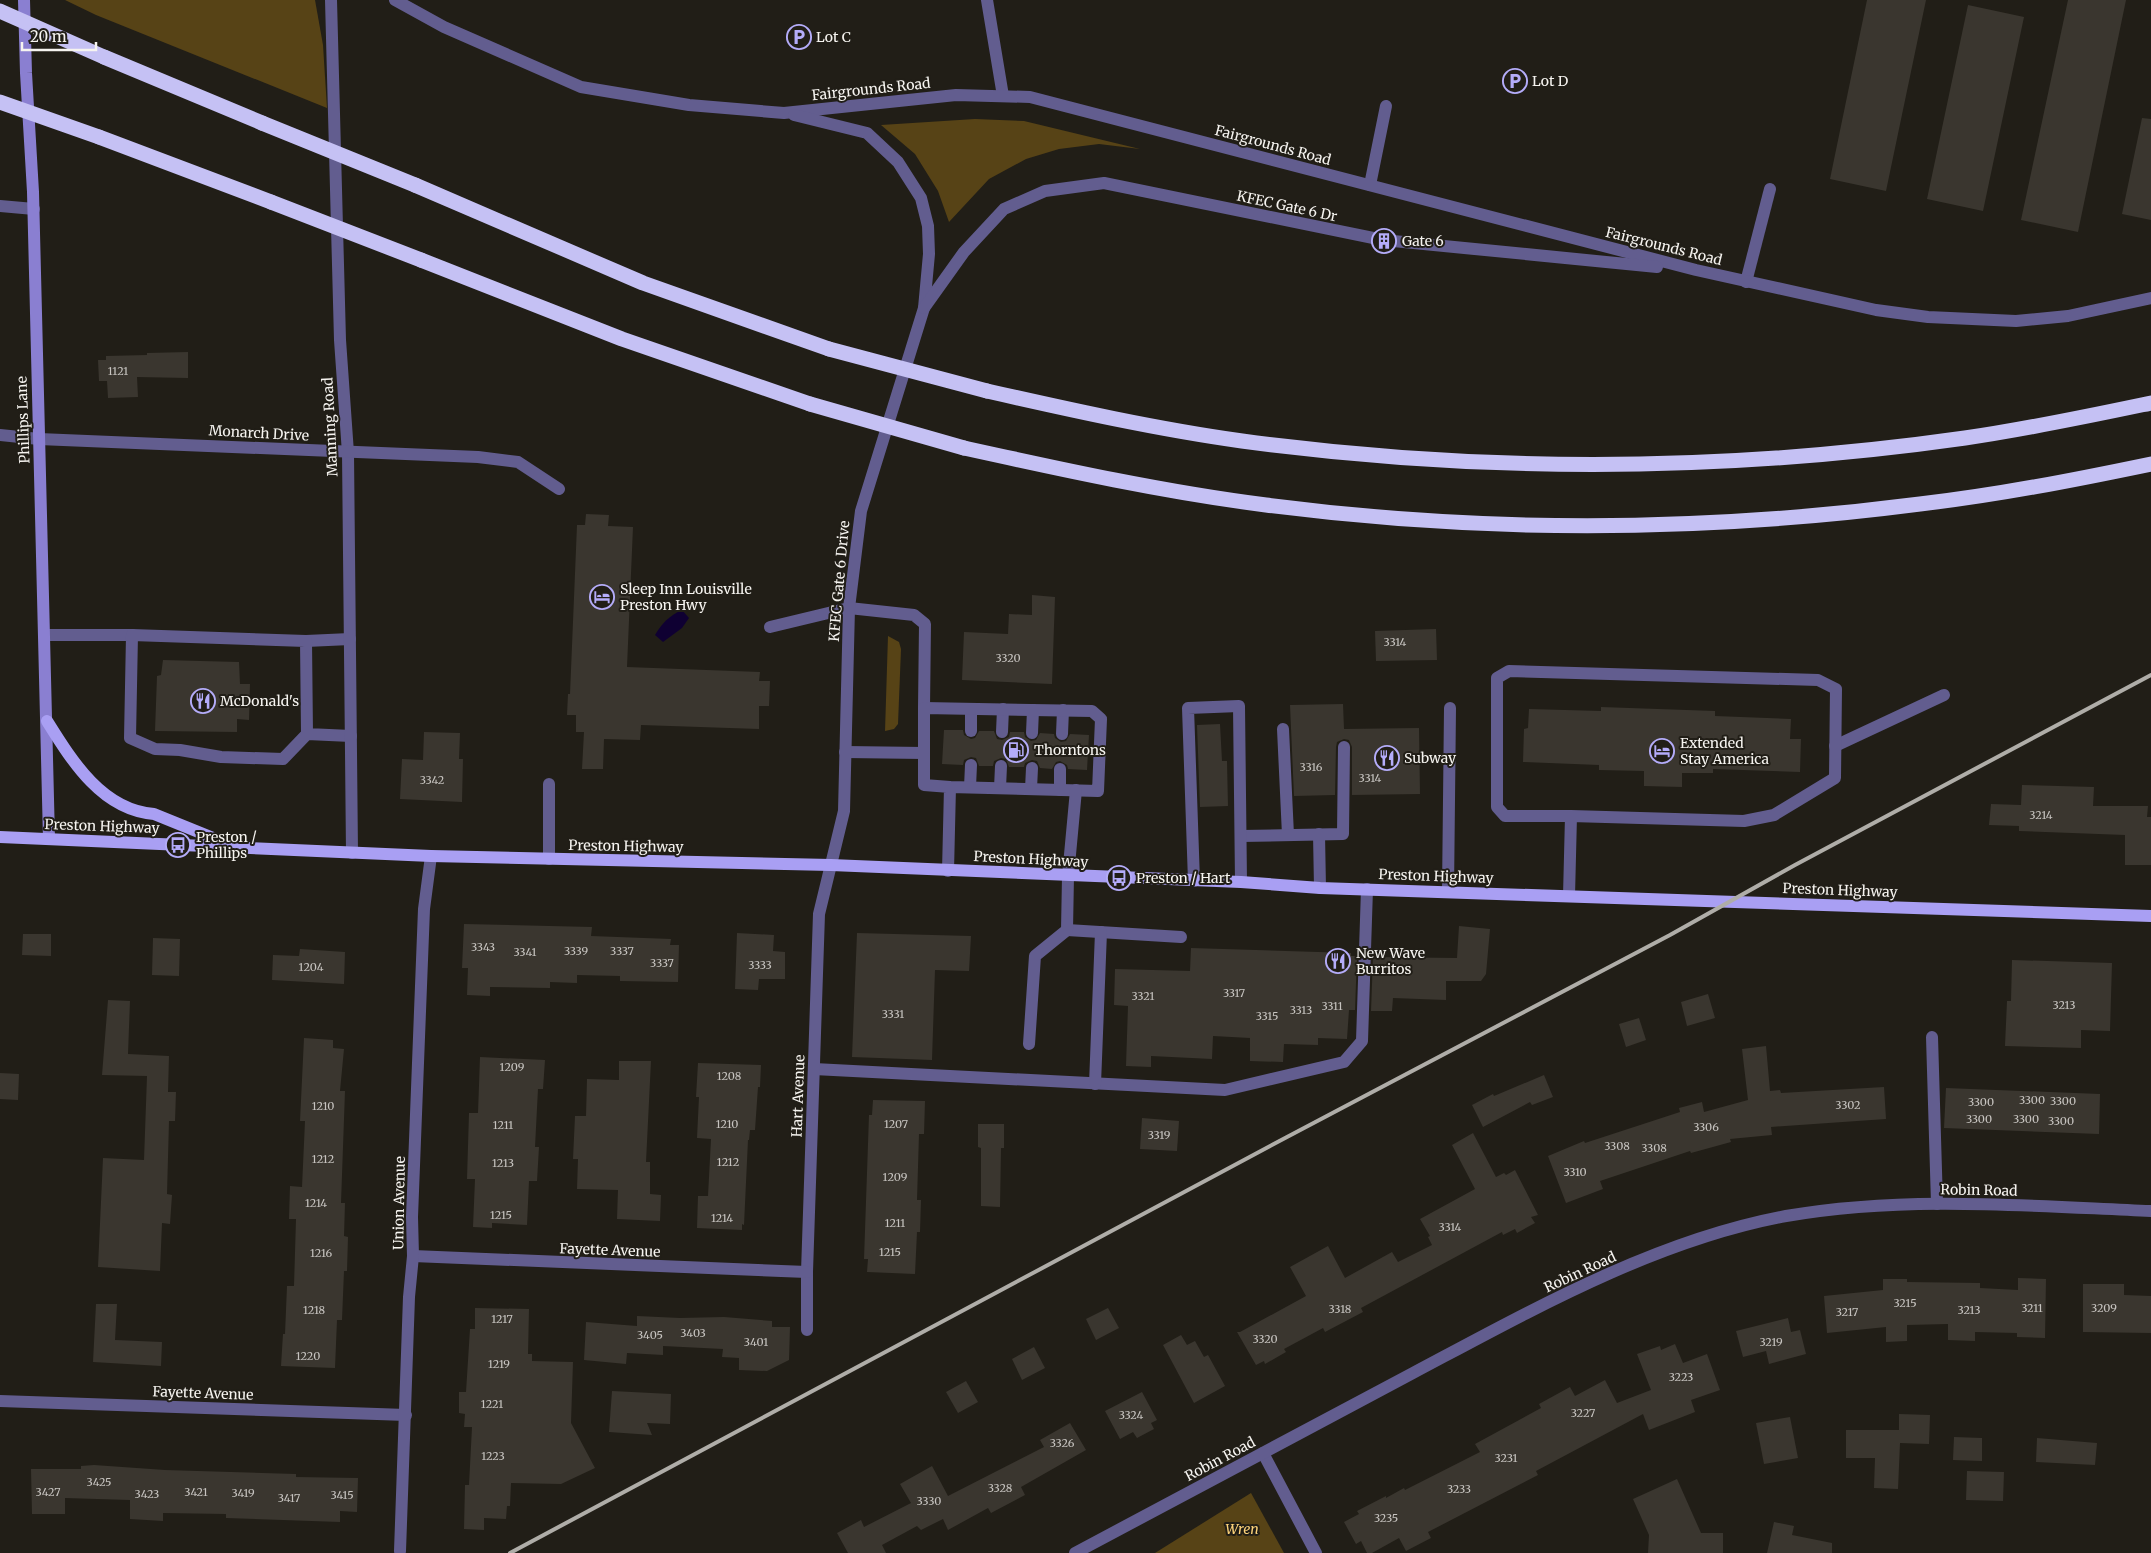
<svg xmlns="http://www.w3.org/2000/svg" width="2151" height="1553" viewBox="0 0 2151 1553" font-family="Merriweather,serif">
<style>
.green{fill:#574316}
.water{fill:#0f0032}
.building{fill:#3a362f}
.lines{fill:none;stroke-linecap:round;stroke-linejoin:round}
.service{stroke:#625d8f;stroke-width:12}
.minor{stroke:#625d8f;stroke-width:12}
.secondary{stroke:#8a7fd1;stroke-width:12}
.primary{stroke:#a99ff3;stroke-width:12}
.motorway{stroke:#c5c1f4;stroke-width:15}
.rail{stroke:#afada8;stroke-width:4}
.motorway-bridge{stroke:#c5c1f4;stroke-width:15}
.labels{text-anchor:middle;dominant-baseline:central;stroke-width:4;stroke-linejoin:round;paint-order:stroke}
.number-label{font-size:11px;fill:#c7c4c0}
.poi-label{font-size:14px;fill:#f6f4f0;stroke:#211e17;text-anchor:start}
.street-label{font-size:14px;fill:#f6f4f0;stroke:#211e17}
.park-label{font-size:14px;font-style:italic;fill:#fdd37a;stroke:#211e17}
</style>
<rect width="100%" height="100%" fill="#211e17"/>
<!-- green -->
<g class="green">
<path d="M65 0H315L323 45 327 108 96 15Z"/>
<path d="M975 119 1024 121 1140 149 1099 144 1059 149 1026 159 989 179 949 222 938 191 915 154 881 125Z"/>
<path d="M888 636 899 642 901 649 898 724 894 729 885 731Z"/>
<path d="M1251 1493 1284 1553H1155Z"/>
</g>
<!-- water -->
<path class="water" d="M682 610 689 618 682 628 663 642 655 635C662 623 669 616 682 610Z"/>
<!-- building -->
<g class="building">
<path d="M1867 0H1926L1886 191 1830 179Z"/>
<path d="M2068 0H2126L2078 232 2021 220Z"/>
<path d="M1968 5 2024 17 1983 211 1927 199Z"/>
<path d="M2142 118 2151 119V220L2122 214Z"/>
<path d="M188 352V378L137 377 138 397 108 398 107 381H99L98 360H106V356L147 355V353Z"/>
<path d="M586 514 609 515 608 526 633 527 627 667 760 672 759 681H770L769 706H759V729L641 725 640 740 604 739 603 769H582L584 732H576V715H567L568 694H570L577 525H585Z"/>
<path d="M1032 595 1055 597 1052 684 962 680 964 632 1008 634 1009 614 1032 615Z"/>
<path d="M1436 629 1437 660 1376 661 1375 631Z"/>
<path d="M163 660 239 662 240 684H250L249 720 237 719V732L155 731 157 676 161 675Z"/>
<path d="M1343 704 1344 729 1419 728 1420 794 1352 795V747L1349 740 1344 739 1337 742 1336 747 1335 795 1294 796 1290 705Z"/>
<path d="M1601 707 1715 711V716L1791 719 1790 739H1801L1800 772 1713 769V773H1682V787L1644 786V771L1599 770V765L1523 762 1524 729 1528 728 1529 709 1601 711Z"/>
<path d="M1220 724 1222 761H1227L1228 806 1200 807 1197 725Z"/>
<path d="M944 730H963L964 735 971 739 975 738 979 731H994L997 739 1002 740 1009 737 1010 732H1024L1025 737 1031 741 1036 740 1040 733 1054 734 1055 738 1061 742 1066 741 1070 734 1089 735 1087 770 1068 769 1067 765 1060 761 1056 762 1052 769 1040 768 1037 761 1032 760 1025 763 1024 767H1009L1006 759 1001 758 994 761 993 766H979L976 758 971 757 964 760 963 765 942 764Z"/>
<path d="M424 732 460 733 459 759H463L462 802 400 799 402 759 423 760Z"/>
<path d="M2022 785 2094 787 2093 806H2148L2147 817H2151V865H2125V835L2019 831V826L1989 825 1991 804 2021 805Z"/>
<path d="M464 924 592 927 591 936 671 939 670 945H679L678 982 620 981V976L577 975V983L550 982V988L490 987V996L467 995 468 968H462Z"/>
<path d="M1459 926 1490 929 1486 974 1481 981H1446V1000L1393 998 1392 1011H1371L1373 957 1457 958Z"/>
<path d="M737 933 774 935 773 951 785 952V979H759L758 990 735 989Z"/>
<path d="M857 933 971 936 969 971 935 970 932 1060 852 1057Z"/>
<path d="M23 934H51V956L22 955Z"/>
<path d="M153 938 180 939 179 976 152 975Z"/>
<path d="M1191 948 1351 953V956H1357L1355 1010H1349L1347 1039 1318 1038V1045L1284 1044 1283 1062 1250 1061V1038L1213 1036 1212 1059 1151 1056V1067L1126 1066 1128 1006 1114 1005 1115 969 1190 971Z"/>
<path d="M300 949 345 952 344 984 272 980 273 955 299 956Z"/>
<path d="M2012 960 2112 963 2110 1031 2081 1030V1048L2005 1046 2007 1001H2011Z"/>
<path d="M1708 994 1715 1018 1687 1026 1681 1002Z"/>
<path d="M108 1000 130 1001 128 1054 169 1056 168 1092H176L175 1121H169L167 1194 172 1195 170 1224 162 1223 160 1271 98 1267 103 1158 144 1160 147 1076 102 1075Z"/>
<path d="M1639 1018 1646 1040 1626 1047 1619 1024Z"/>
<path d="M304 1038 333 1040V1048L344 1049 340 1091H345L341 1203H345L344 1236 348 1237 347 1271H344L342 1320H337L335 1368 281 1366 283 1334H285L287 1286H294L296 1219H289L290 1186 302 1187 305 1121H300Z"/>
<path d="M1766 1046 1770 1091 1780 1090 1781 1093 1884 1087 1886 1119 1771 1127 1772 1135 1730 1139 1731 1142 1691 1153 1690 1151 1600 1181 1603 1189 1566 1203 1548 1156 1584 1141 1585 1143 1680 1112 1679 1108 1702 1102 1704 1112 1748 1100 1742 1049Z"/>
<path d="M480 1057 545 1060 543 1089H538L535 1147H539L537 1181H529L527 1225 492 1223V1228L473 1227 475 1179H467L469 1113H478Z"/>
<path d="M619 1061H651L646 1162H650V1194L661 1195 660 1221 617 1219 618 1190 577 1189 578 1159H573L575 1116H586L587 1079 619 1080Z"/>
<path d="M698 1063 761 1065 760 1087H758L755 1130H750L749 1140H748L744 1225 742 1224V1230L697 1228 698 1196H708L711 1139 697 1138 699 1097H696Z"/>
<path d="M0 1073 19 1074 18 1100 0 1099Z"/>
<path d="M1544 1075 1553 1097 1532 1105 1530 1102 1483 1127 1472 1105 1493 1094 1494 1096Z"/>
<path d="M1946 1088 2100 1094 2099 1134 1944 1128Z"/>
<path d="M873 1100 925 1101 924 1134H919L917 1200H921L920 1232H917L915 1274 867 1272 868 1259H864L869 1115H872Z"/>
<path d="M1142 1118 1179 1121 1177 1151 1140 1149Z"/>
<path d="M978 1124H1004V1148H1001L1000 1207 981 1206V1148L978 1147Z"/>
<path d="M1473 1133 1496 1177 1504 1173 1506 1175 1515 1170 1538 1215 1531 1217 1535 1223 1517 1233 1515 1229 1503 1235 1502 1232 1361 1308 1363 1312 1325 1332 1323 1328 1284 1349 1286 1352 1265 1364 1264 1361 1256 1365 1237 1332H1240L1306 1296 1290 1267 1328 1246 1345 1278 1392 1252 1398 1262 1432 1245 1428 1237 1430 1236 1420 1219 1475 1189 1452 1145Z"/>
<path d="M2018 1278 2046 1279 2045 1338 2017 1337V1333L1975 1332V1341L1948 1340V1324L1907 1325V1341L1886 1342V1327L1827 1333 1824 1296 1883 1290V1279H1907V1282L1980 1283V1288L2018 1290Z"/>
<path d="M2083 1284H2124V1295L2151 1296V1333L2083 1332Z"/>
<path d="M96 1304H117L115 1340 162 1342 161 1366 93 1362Z"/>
<path d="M475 1308 529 1309 528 1354H532V1361L573 1362 571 1423 595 1468 561 1484 511 1483 510 1506H507L506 1519 484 1518V1530L464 1529 465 1485H469L472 1427H464L465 1414 459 1413V1392H466L470 1329H475Z"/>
<path d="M1108 1308 1119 1328 1096 1340 1086 1319Z"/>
<path d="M637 1316 680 1318 724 1317 772 1321V1327H790L789 1360 767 1371 739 1370V1358L722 1357 723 1349 663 1346V1355L627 1353 626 1364 584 1360 586 1322 637 1326Z"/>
<path d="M1788 1318 1791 1332 1800 1330 1806 1354 1769 1364 1766 1351 1743 1357 1736 1331Z"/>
<path d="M1181 1335 1187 1345 1195 1341 1204 1357 1208 1355 1225 1386 1194 1403 1163 1345Z"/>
<path d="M1675 1344 1683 1363 1707 1354 1720 1390 1691 1400 1695 1412 1649 1430 1643 1414 1536 1471 1538 1475 1428 1532 1431 1538 1406 1551 1399 1538 1372 1553H1367L1361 1541 1356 1544 1344 1522 1359 1514 1357 1511 1386 1496V1498L1404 1488 1405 1490 1480 1452 1475 1444 1541 1408 1539 1404 1570 1387 1575 1396 1605 1380 1617 1403 1651 1390 1637 1354 1660 1346 1661 1350Z"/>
<path d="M1034 1347 1045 1368 1022 1380 1012 1359Z"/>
<path d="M966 1381 978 1402 958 1413 946 1392Z"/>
<path d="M612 1391 671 1394 670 1424 647 1423 652 1435 609 1432Z"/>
<path d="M1142 1392 1157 1420 1151 1423 1154 1429 1137 1438 1133 1432 1120 1439 1105 1411Z"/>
<path d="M1899 1414 1930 1415 1929 1444 1900 1443 1898 1489 1874 1488 1875 1458H1846V1430H1899Z"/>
<path d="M1790 1417 1798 1458 1764 1464 1756 1423Z"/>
<path d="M1070 1423 1086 1450 1021 1487 1025 1495 991 1513 988 1508 948 1530 943 1519 921 1530 917 1526 882 1545 886 1553H848L837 1533 861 1520 864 1527 911 1503 900 1484 932 1466 948 1496 1044 1447 1040 1440Z"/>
<path d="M1954 1437 1982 1438V1461L1953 1460Z"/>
<path d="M2037 1438 2097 1443 2095 1465 2036 1462Z"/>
<path d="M94 1465 165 1470 296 1474V1477L358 1478 357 1512 340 1511V1522L226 1518V1514L163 1513V1521L130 1519V1500L65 1498V1514H32L31 1469H81V1466Z"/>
<path d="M1967 1471 2004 1472 2003 1501 1966 1500Z"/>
<path d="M1677 1479 1701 1533H1723V1553H1648L1649 1535 1633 1499Z"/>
<path d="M1774 1522 1794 1526 1792 1535 1832 1543V1553H1767Z"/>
</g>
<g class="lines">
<!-- service -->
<g class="service">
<path d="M987 0 1003 96"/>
<path d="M1370 185 1386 106"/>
<path d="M0 206 34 209"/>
<path d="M1746 282 1770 189"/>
<path d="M0 435 39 439"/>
<path d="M770 627 849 608 914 615 925 624 924 708"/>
<path d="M44 635H132"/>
<path d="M306 641 350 639"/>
<path d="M971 709V731"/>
<path d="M1283 729 1288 835"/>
<path d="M1002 732 1003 709"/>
<path d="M1032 733 1033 710"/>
<path d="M307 734 306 641 132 635 130 738 155 749 180 750 221 757 283 759 307 734 351 736"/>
<path d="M1062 734 1063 710"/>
<path d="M1835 746 1944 695"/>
<path d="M845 752 924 753"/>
<path d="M970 787 971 765"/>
<path d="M1000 788 1001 766"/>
<path d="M1031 789 1032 768"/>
<path d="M1060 790V769"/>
<path d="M1319 834 1320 888"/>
<path d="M1241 836 1343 834 1344 747"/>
<path d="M549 859V784"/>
<path d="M948 871 950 787 1098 791 1101 719 1092 711 924 708V785L950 787"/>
<path d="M1194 881 1188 708 1239 706 1241 882"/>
<path d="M1448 892 1450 708"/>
<path d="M1569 896 1571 816 1744 821 1774 815 1835 778 1836 689 1818 680 1509 671 1497 678V807L1505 816H1571"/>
<path d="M1067 930 1181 937"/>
<path d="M1932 1037 1937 1204"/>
<path d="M1029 1044 1035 956 1067 930 1068 876 1076 790"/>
<path d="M814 1069 1225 1090 1344 1062 1362 1041 1367 889"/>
<path d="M1095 1084 1101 932"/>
</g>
<!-- minor -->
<g class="minor">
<path d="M331 0 340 340 348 453 352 853"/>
<path d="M395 0 444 27 581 87 689 105 784 113 956 95 1030 97 1696 270 1876 310 1928 317 2016 321 2068 316 2151 298"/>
<path d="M794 115 867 133 898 162 921 198 928 226 929 254 924 308 861 511 849 608 844 811 819 914 807 1272V1330"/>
<path d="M924 308 964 252 1004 209 1045 191 1104 183 1383 240 1657 267"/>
<path d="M39 439 478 457 518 462 559 489"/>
<path d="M413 1256 807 1272"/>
<path d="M0 1401 406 1415"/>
<path d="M1263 1453 1316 1553"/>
<path d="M400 1551 409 1297 413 1256 412 1217 424 909 431 856"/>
<path d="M1075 1553C1188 1493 1301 1433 1413 1373 1530 1311 1655 1240 1786 1216 1906 1195 2030 1206 2151 1211"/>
</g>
<!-- secondary -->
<path class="secondary" d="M24 0 26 73 33 192 49 839"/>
<!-- primary -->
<g class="primary">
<path d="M47 721C72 761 102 810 154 814L228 844"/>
<path d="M0 837 431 856 831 865 1241 882 1320 888 2151 916"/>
</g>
<!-- motorway -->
<g class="motorway">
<path d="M104 57 262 123"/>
<path d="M99 137 271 202"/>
<path d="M415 185 643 283 829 349"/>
<path d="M421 260 622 339 810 404"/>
<path d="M987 391C1071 410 1156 429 1242 441 1482 473 1726 472 1965 438 2028 429 2089 416 2151 403"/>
<path d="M964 448C1064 470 1164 492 1266 505 1482 533 1704 532 1920 504 1998 495 2074 480 2151 464"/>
</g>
<!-- rail -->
<path class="rail" d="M510 1553 1287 1137 1670 935 1795 865 2151 675"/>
<!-- motorway-bridge -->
<g class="motorway-bridge">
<path d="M0 11 104 57"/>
<path d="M0 102 99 137"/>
<path d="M262 123 415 185"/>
<path d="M271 202 421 260"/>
<path d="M829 349 987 391"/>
<path d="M810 404 964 448"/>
</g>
</g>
<!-- icons -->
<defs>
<symbol id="parking-ring" viewBox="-11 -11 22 22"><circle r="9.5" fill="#211e17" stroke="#b4acf9" stroke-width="1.5"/><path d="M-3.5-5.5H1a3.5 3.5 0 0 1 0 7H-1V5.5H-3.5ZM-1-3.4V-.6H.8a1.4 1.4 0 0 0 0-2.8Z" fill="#b4acf9"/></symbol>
<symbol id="building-ring" viewBox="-11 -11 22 22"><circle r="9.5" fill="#211e17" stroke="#b4acf9" stroke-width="1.5"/><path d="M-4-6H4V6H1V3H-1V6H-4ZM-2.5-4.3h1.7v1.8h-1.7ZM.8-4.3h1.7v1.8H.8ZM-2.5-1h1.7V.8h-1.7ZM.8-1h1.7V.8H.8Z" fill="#b4acf9"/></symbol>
<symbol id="hotel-ring" viewBox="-11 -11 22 22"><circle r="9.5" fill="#211e17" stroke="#b4acf9" stroke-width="1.5"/><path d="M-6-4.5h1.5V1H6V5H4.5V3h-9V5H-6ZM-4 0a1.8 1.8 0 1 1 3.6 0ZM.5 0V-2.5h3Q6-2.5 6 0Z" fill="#b4acf9"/></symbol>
<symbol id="restaurant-ring" viewBox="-11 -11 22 22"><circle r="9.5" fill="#211e17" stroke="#b4acf9" stroke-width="1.5"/><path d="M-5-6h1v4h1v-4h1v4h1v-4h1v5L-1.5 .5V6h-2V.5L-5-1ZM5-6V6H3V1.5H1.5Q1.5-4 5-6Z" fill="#b4acf9"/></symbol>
<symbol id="fuel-ring" viewBox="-11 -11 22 22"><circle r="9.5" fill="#211e17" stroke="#b4acf9" stroke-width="1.5"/><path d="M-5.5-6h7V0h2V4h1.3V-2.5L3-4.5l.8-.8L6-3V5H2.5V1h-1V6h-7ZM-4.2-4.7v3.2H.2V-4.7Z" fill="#b4acf9"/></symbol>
<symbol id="bus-ring" viewBox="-11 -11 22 22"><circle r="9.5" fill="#211e17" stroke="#b4acf9" stroke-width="1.5"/><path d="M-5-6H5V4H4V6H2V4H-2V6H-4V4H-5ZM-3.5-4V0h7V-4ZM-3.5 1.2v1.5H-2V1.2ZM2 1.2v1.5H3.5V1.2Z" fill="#b4acf9"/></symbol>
</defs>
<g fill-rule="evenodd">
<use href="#parking-ring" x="785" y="23" width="28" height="28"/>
<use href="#parking-ring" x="1501" y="67" width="28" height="28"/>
<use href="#building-ring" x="1370" y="227" width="28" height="28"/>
<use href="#hotel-ring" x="588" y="583" width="28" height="28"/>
<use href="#restaurant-ring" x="189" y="687" width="28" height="28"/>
<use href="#fuel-ring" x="1002" y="736" width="28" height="28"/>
<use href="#hotel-ring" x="1648" y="737" width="28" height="28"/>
<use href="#restaurant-ring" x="1373" y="744" width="28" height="28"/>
<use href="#bus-ring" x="164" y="831" width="28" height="28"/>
<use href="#bus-ring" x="1105" y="864" width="28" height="28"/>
<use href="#restaurant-ring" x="1324" y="947" width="28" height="28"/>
</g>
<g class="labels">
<!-- number labels -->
<g class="number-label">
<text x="118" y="371">1121</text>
<text x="1395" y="642">3314</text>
<text x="1008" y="658">3320</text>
<text x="1311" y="767">3316</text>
<text x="1370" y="778">3314</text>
<text x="432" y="780">3342</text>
<text x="2041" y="815">3214</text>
<text x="483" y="947">3343</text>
<text x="576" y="951">3339</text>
<text x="622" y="951">3337</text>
<text x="525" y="952">3341</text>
<text x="662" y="963">3337</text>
<text x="760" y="965">3333</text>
<text x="311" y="967">1204</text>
<text x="1234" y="993">3317</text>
<text x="1143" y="996">3321</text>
<text x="2064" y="1005">3213</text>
<text x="1332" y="1006">3311</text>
<text x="1301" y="1010">3313</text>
<text x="893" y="1014">3331</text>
<text x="1267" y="1016">3315</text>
<text x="512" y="1067">1209</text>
<text x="729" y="1076">1208</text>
<text x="2032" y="1100">3300</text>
<text x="2063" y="1101">3300</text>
<text x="1981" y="1102">3300</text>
<text x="1848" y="1105">3302</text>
<text x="323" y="1106">1210</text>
<text x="1979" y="1119">3300</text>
<text x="2026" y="1119">3300</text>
<text x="2061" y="1121">3300</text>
<text x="727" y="1124">1210</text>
<text x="896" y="1124">1207</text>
<text x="503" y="1125">1211</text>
<text x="1706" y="1127">3306</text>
<text x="1159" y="1135">3319</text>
<text x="1617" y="1146">3308</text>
<text x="1654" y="1148">3308</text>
<text x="323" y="1159">1212</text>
<text x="728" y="1162">1212</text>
<text x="503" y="1163">1213</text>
<text x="1575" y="1172">3310</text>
<text x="895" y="1177">1209</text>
<text x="316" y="1203">1214</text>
<text x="501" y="1215">1215</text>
<text x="722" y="1218">1214</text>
<text x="895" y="1223">1211</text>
<text x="1450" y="1227">3314</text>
<text x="890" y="1252">1215</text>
<text x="321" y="1253">1216</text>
<text x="1905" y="1303">3215</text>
<text x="2032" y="1308">3211</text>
<text x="2104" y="1308">3209</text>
<text x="1340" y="1309">3318</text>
<text x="314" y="1310">1218</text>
<text x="1969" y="1310">3213</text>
<text x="1847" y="1312">3217</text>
<text x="502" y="1319">1217</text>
<text x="693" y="1333">3403</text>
<text x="650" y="1335">3405</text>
<text x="1265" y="1339">3320</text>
<text x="756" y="1342">3401</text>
<text x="1771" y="1342">3219</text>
<text x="308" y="1356">1220</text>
<text x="499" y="1364">1219</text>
<text x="1681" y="1377">3223</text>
<text x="492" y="1404">1221</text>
<text x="1583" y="1413">3227</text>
<text x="1131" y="1415">3324</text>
<text x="1062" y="1443">3326</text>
<text x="493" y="1456">1223</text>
<text x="1506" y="1458">3231</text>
<text x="99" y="1482">3425</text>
<text x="1000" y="1488">3328</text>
<text x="1459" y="1489">3233</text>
<text x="48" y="1492">3427</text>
<text x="196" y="1492">3421</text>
<text x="243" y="1493">3419</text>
<text x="147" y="1494">3423</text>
<text x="342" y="1495">3415</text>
<text x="289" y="1498">3417</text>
<text x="929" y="1501">3330</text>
<text x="1386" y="1518">3235</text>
</g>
<!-- poi labels -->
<g class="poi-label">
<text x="816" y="37">Lot C</text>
<text x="1532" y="81">Lot D</text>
<text x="1402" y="241">Gate 6</text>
<text x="620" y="589">Sleep Inn Louisville<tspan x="620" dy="16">Preston Hwy</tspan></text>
<text x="220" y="701">McDonald's</text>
<text x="1680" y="743">Extended<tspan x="1680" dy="16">Stay America</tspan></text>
<text x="1034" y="750">Thorntons</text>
<text x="1404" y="758">Subway</text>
<text x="196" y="837">Preston /<tspan x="196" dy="16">Phillips</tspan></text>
<text x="1136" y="878">Preston / Hart</text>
<text x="1356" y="953">New Wave<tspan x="1356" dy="16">Burritos</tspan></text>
</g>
<!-- street labels -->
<g class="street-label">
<text transform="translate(871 89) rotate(-6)">Fairgrounds Road</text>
<text transform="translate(1273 145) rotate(15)">Fairgrounds Road</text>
<text transform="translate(1287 206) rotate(12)">KFEC Gate 6 Dr</text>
<text transform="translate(1664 246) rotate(14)">Fairgrounds Road</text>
<text transform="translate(23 420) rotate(-92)">Phillips Lane</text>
<text transform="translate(330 427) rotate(-93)">Manning Road</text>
<text transform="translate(259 433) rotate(3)">Monarch Drive</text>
<text transform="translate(839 581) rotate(-85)">KFEC Gate 6 Drive</text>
<text transform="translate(102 826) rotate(2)">Preston Highway</text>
<text transform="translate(626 846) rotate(1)">Preston Highway</text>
<text transform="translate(1031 859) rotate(3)">Preston Highway</text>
<text transform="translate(1436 876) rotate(2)">Preston Highway</text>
<text transform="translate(1840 890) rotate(2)">Preston Highway</text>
<text transform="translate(798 1096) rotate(-88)">Hart Avenue</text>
<text transform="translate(1979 1190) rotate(1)">Robin Road</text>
<text transform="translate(399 1203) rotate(-89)">Union Avenue</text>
<text transform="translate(610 1250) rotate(2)">Fayette Avenue</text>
<text transform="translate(1580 1272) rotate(-25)">Robin Road</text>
<text transform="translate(203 1393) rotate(2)">Fayette Avenue</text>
<text transform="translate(1220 1459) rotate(-28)">Robin Road</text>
</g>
<!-- park labels -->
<g class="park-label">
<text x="1242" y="1529">Wren</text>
</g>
</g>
<!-- scale -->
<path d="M22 42v8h74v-8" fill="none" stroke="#f6f4f0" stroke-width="2.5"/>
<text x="30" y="42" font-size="15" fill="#f6f4f0" stroke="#211e17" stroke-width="4" paint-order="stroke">20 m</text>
</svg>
